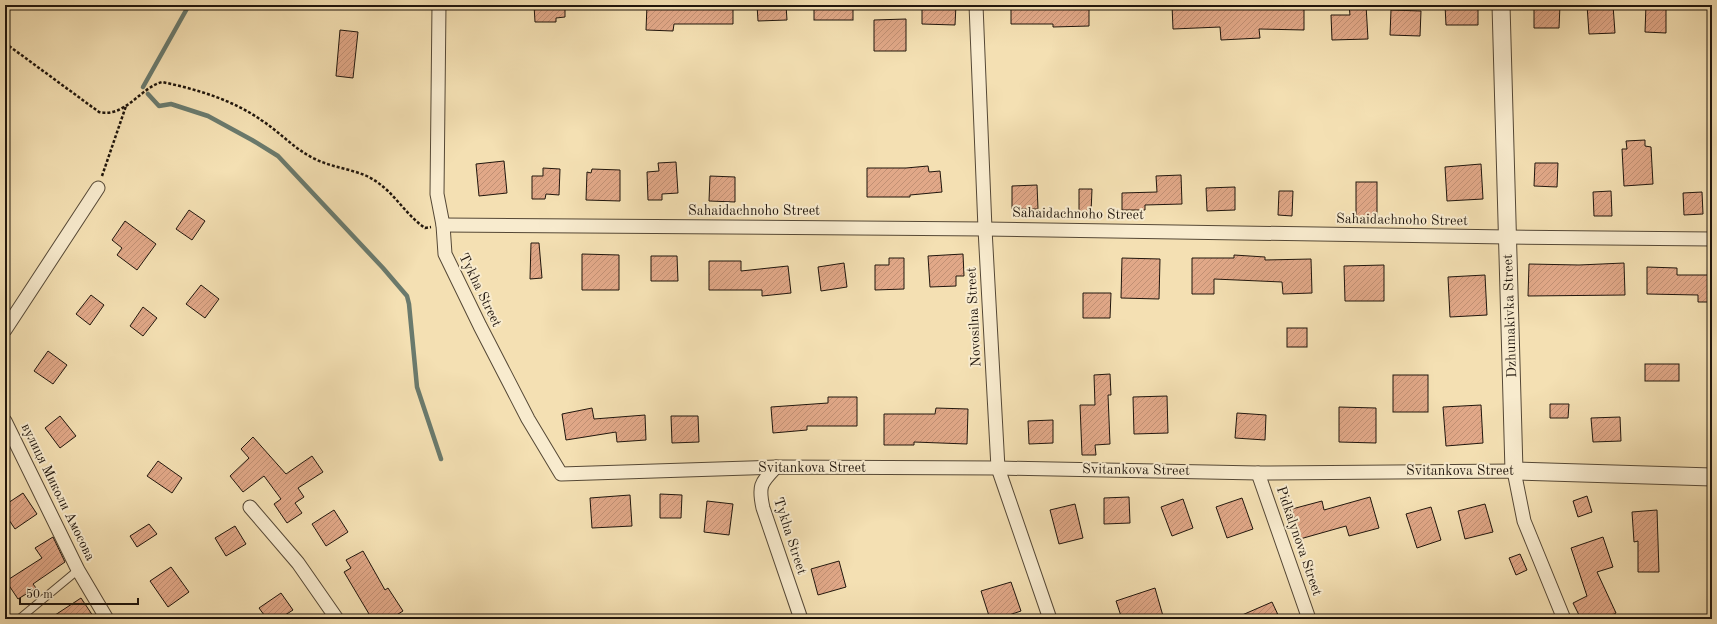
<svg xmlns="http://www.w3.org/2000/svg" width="1717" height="624" viewBox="0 0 1717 624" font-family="'Old Standard TT',serif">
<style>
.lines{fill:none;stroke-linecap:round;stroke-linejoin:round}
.stream{stroke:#6a7a6d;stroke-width:4.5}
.building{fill:url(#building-hatch);stroke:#20160d}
.service-casing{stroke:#554836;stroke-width:9}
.minor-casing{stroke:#554836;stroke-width:15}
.tertiary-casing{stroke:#554836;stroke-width:19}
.path{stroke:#20160d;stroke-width:2.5;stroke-dasharray:3 2;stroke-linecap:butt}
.service{stroke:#f8ebce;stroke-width:7}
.minor{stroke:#f8ebce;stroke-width:13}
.tertiary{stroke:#f8ebce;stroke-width:17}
.labels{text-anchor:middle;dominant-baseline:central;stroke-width:4;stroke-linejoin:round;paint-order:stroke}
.street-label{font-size:14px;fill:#20160d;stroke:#f8ebce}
</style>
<defs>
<pattern id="building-hatch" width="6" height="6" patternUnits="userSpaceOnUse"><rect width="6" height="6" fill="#e1a888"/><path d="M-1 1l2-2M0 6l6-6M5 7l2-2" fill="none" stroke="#c19074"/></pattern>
</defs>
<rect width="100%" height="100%" fill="#f4e0b3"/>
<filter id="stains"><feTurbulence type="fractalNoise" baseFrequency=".005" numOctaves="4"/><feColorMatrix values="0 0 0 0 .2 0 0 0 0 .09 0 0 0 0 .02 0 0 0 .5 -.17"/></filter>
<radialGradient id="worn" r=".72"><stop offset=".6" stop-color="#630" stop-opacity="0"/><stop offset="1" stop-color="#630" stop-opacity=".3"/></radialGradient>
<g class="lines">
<!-- stream -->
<g class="stream">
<path d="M143 87 189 5"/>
<path d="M148 94 159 106 171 104 208 116 252 140 278 156 383 268 407 296 409 304 417 387 441 459"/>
</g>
</g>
<!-- building -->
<g class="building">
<path d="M534 5H565V17L556 18V22H535Z"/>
<path d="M647 5H733V24H674L673 31 646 30Z"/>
<path d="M757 5H786L787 20 758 21Z"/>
<rect x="814" y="5" width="39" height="15"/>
<path d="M922 5H956L955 25 922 24Z"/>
<path d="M1011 5H1089V26L1053 27V24H1011Z"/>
<path d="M1172 5H1304V30L1259 29 1260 38 1221 40 1220 27 1173 29Z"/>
<path d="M1349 5H1366L1368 39 1332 40 1331 15H1350Z"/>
<path d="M1445 5H1478V25H1446Z"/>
<path d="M1534 5H1560L1559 28H1534Z"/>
<path d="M1587 5H1613L1615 33 1589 34Z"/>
<path d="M1646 5H1666V33L1645 32Z"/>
<path d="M1391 10 1421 11 1420 36 1390 35Z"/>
<path d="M906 19V51H874V20Z"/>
<path d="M340 30 358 32 353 78 336 76Z"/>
<path d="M1645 140V146L1651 147 1653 184 1624 186 1622 149H1627L1626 141Z"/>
<path d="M504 161 507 193 479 196 476 164Z"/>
<path d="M676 162 678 193 662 194V200H648L647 172 659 171 658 163Z"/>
<path d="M1535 163H1558L1557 187 1534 186Z"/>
<path d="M1481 164 1483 199 1447 201 1445 167Z"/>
<path d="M928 166 929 172 940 171 942 192 910 195V197H867V168H906Z"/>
<path d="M543 168 560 169 559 195 546 194 545 199H532V176H543Z"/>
<path d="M592 169 620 170V201L586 200 587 172 591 173Z"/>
<path d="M1181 175 1182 204 1145 205V210H1122V193L1157 192 1156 176Z"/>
<path d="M710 176 735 177V202L709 201Z"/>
<rect x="1356" y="182" width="21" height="36"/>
<path d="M1037 185 1038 209H1012V186Z"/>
<path d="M1235 187V210L1207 211 1206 188Z"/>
<path d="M1079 189H1092L1091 213H1079Z"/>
<path d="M1279 191H1293L1292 216 1278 215Z"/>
<path d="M1611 191 1612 216H1594L1593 192Z"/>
<path d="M1702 192 1703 214 1684 215 1683 193Z"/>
<path d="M189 210 205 221 192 240 176 229Z"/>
<path d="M125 221 156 244 137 270 117 255 122 248 112 240Z"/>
<path d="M531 243H539L542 278 530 279Z"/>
<path d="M582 254 619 255V290H582Z"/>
<path d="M963 254 964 276H956V286L930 287 928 256Z"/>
<path d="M1234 255 1265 257V260L1311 259 1312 293 1283 294 1282 282 1214 279V294H1192V258H1234Z"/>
<path d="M651 256H677L678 281H651Z"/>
<path d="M889 258H904V289L875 290V265H889Z"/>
<path d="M1122 258 1160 259 1159 299 1121 298Z"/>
<path d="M709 261H741V271L788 266 791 293 762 296V290H709Z"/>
<path d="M844 263 847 287 821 291 818 267Z"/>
<path d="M1624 263 1625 295 1528 296 1529 264 1579 265Z"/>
<path d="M1384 265V301H1345L1344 266Z"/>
<path d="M1647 267 1677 268V275H1712V302H1698V295L1647 294Z"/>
<path d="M1485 275 1487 315 1450 317 1448 277Z"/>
<path d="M201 285 219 299 205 318 186 304Z"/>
<path d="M1083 293H1111L1110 318H1083Z"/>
<path d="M91 295 104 305 90 325 76 314Z"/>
<path d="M143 307 157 318 143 336 130 326Z"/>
<rect x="1287" y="328" width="20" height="19"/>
<path d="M48 351 67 365 53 384 34 371Z"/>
<rect x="1645" y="364" width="34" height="17"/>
<path d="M1110 374 1111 395H1108L1110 444 1095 445 1096 455H1082L1080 405H1095L1094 375Z"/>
<rect x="1393" y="375" width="35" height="37"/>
<path d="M1167 396 1168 433 1134 434 1133 397Z"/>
<path d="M828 397H857V426H807V430L773 433 771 407 828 403Z"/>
<path d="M1550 404H1569L1568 418H1550Z"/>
<path d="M1481 405 1483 443 1446 446 1443 407Z"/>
<path d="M1339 407 1376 408V443L1339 442Z"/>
<path d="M592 408 594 419 645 415 646 440 617 442 616 432 566 440 562 414Z"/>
<path d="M936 408 968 409 967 444 914 442V445H884V414H935Z"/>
<path d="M1237 413 1266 415 1265 440 1235 438Z"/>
<path d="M60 416 76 436 60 448 45 428Z"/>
<path d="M671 416H698L699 442 672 443Z"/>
<path d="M1620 417 1621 441 1593 442 1591 418Z"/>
<path d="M1053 420V443L1029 444 1028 421Z"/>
<path d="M253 437 286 474 312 456 323 472 298 488 304 497 295 503 302 513 287 523 274 504 281 499 264 476 243 492 230 476 249 458 241 449Z"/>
<path d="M158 461 182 478 172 493 147 476Z"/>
<path d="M23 493 37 514 15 529 5 514V505Z"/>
<path d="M660 494 682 495 681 518H660Z"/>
<path d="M630 495 632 526 592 528 590 498Z"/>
<path d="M1587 496 1592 512 1578 517 1573 501Z"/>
<path d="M1129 497 1130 523 1104 524V498Z"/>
<path d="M1370 497 1379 528 1349 536 1346 526 1300 539 1292 509 1322 501 1324 510Z"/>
<path d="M1242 498 1253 529 1227 538 1216 507Z"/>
<path d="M1183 499 1193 528 1172 536 1161 507Z"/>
<path d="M707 501 733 504 729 535 704 532Z"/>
<path d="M1075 504 1083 538 1059 544 1050 510Z"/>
<path d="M1485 504 1493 532 1465 539 1458 511Z"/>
<path d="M1431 507 1441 540 1417 548 1406 514Z"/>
<path d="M334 510 348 532 326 546 312 524Z"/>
<path d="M1657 510 1659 572H1638V541L1634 542 1632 512Z"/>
<path d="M149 524 157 534 137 547 130 536Z"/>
<path d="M235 526 246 544 226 556 215 538Z"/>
<path d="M53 537 65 562 33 584 36 588 18 599 6 581 42 558 35 548Z"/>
<path d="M1603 537 1613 567 1597 572 1616 613 1604 619H1581L1573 603 1587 596 1571 548Z"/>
<path d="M363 551 385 590 388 588 403 611 390 619H372L344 572 351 568 346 560Z"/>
<path d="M1520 554 1527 570 1516 575 1509 558Z"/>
<path d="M839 561 846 587 818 595 811 569Z"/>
<path d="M171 567 189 592 168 607 150 581Z"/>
<path d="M1011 582 1021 611 997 619H990L981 591Z"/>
<path d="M1155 588 1163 616 1153 619H1122L1116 601Z"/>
<path d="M281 593 293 610 279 619H267L259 608Z"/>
<path d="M81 598 95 619H49Z"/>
<path d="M1272 602 1280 619H1233Z"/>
</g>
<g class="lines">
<defs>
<path id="service" d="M19 619 78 570"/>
<g id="minor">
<path d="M439 5 437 194 443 225 445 254 480 326 528 419 561 474 776 467 998 468 1258 473 1514 471 1524 521 1564 619"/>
<path d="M976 5 985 229 998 468 1050 619"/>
<path d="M443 225 985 229 1508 237 1712 239"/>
<path d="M5 330 98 188"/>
<path d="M5 421 78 570 107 619"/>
<path d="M776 467C761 483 758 485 763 508L801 619"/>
<path d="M1258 473 1309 619"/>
<path d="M250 507 298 563 337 619"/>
</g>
<path id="tertiary" d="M1501 5 1514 471 1712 477"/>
</defs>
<!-- service casing -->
<use href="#service" class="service-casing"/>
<!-- minor casing -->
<use href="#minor" class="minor-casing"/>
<!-- tertiary casing -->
<use href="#tertiary" class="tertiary-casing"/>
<!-- path -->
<g class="path">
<path d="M5 43 99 112C125 118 140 88 162 82 196 89 233 100 261 120 280 132 294 149 315 159 335 169 359 169 377 182 395 194 406 215 425 228L431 227"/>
<path d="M102 176 126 106"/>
</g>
<!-- service -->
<use href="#service" class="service"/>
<!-- minor -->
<use href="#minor" class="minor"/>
<!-- tertiary -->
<use href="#tertiary" class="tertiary"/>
</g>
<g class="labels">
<!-- street labels -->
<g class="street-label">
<text x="754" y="211">Sahaidachnoho Street</text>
<text transform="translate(1078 214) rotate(1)">Sahaidachnoho Street</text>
<text transform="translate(1402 220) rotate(1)">Sahaidachnoho Street</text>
<text transform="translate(480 290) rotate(64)">Tykha Street</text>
<text transform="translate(1510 316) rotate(-92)">Dzhumakivka Street</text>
<text transform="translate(974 317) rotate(-93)">Novosilna Street</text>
<text x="812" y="468">Svitankova Street</text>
<text transform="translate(1136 470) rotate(1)">Svitankova Street</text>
<text x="1460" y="471">Svitankova Street</text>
<text transform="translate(58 492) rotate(64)">вулиця Миколи Амосова</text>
<text transform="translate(790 536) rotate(72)">Tykha Street</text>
<text transform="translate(1299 541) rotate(71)">Pidkalynova Street</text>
</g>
</g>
<!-- margin -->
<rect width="1717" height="624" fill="none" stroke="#f4e0b3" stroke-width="20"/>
<rect x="6" y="6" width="1705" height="612" fill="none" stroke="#20160d" stroke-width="2"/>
<rect x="10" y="10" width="1697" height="604" fill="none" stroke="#20160d"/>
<!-- scale -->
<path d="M20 598v6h118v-6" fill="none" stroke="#20160d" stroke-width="2"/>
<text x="26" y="598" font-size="12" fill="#20160d" stroke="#f8ebce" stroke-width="3" paint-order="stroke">50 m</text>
<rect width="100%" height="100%" filter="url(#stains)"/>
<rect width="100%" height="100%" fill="url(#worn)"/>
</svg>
